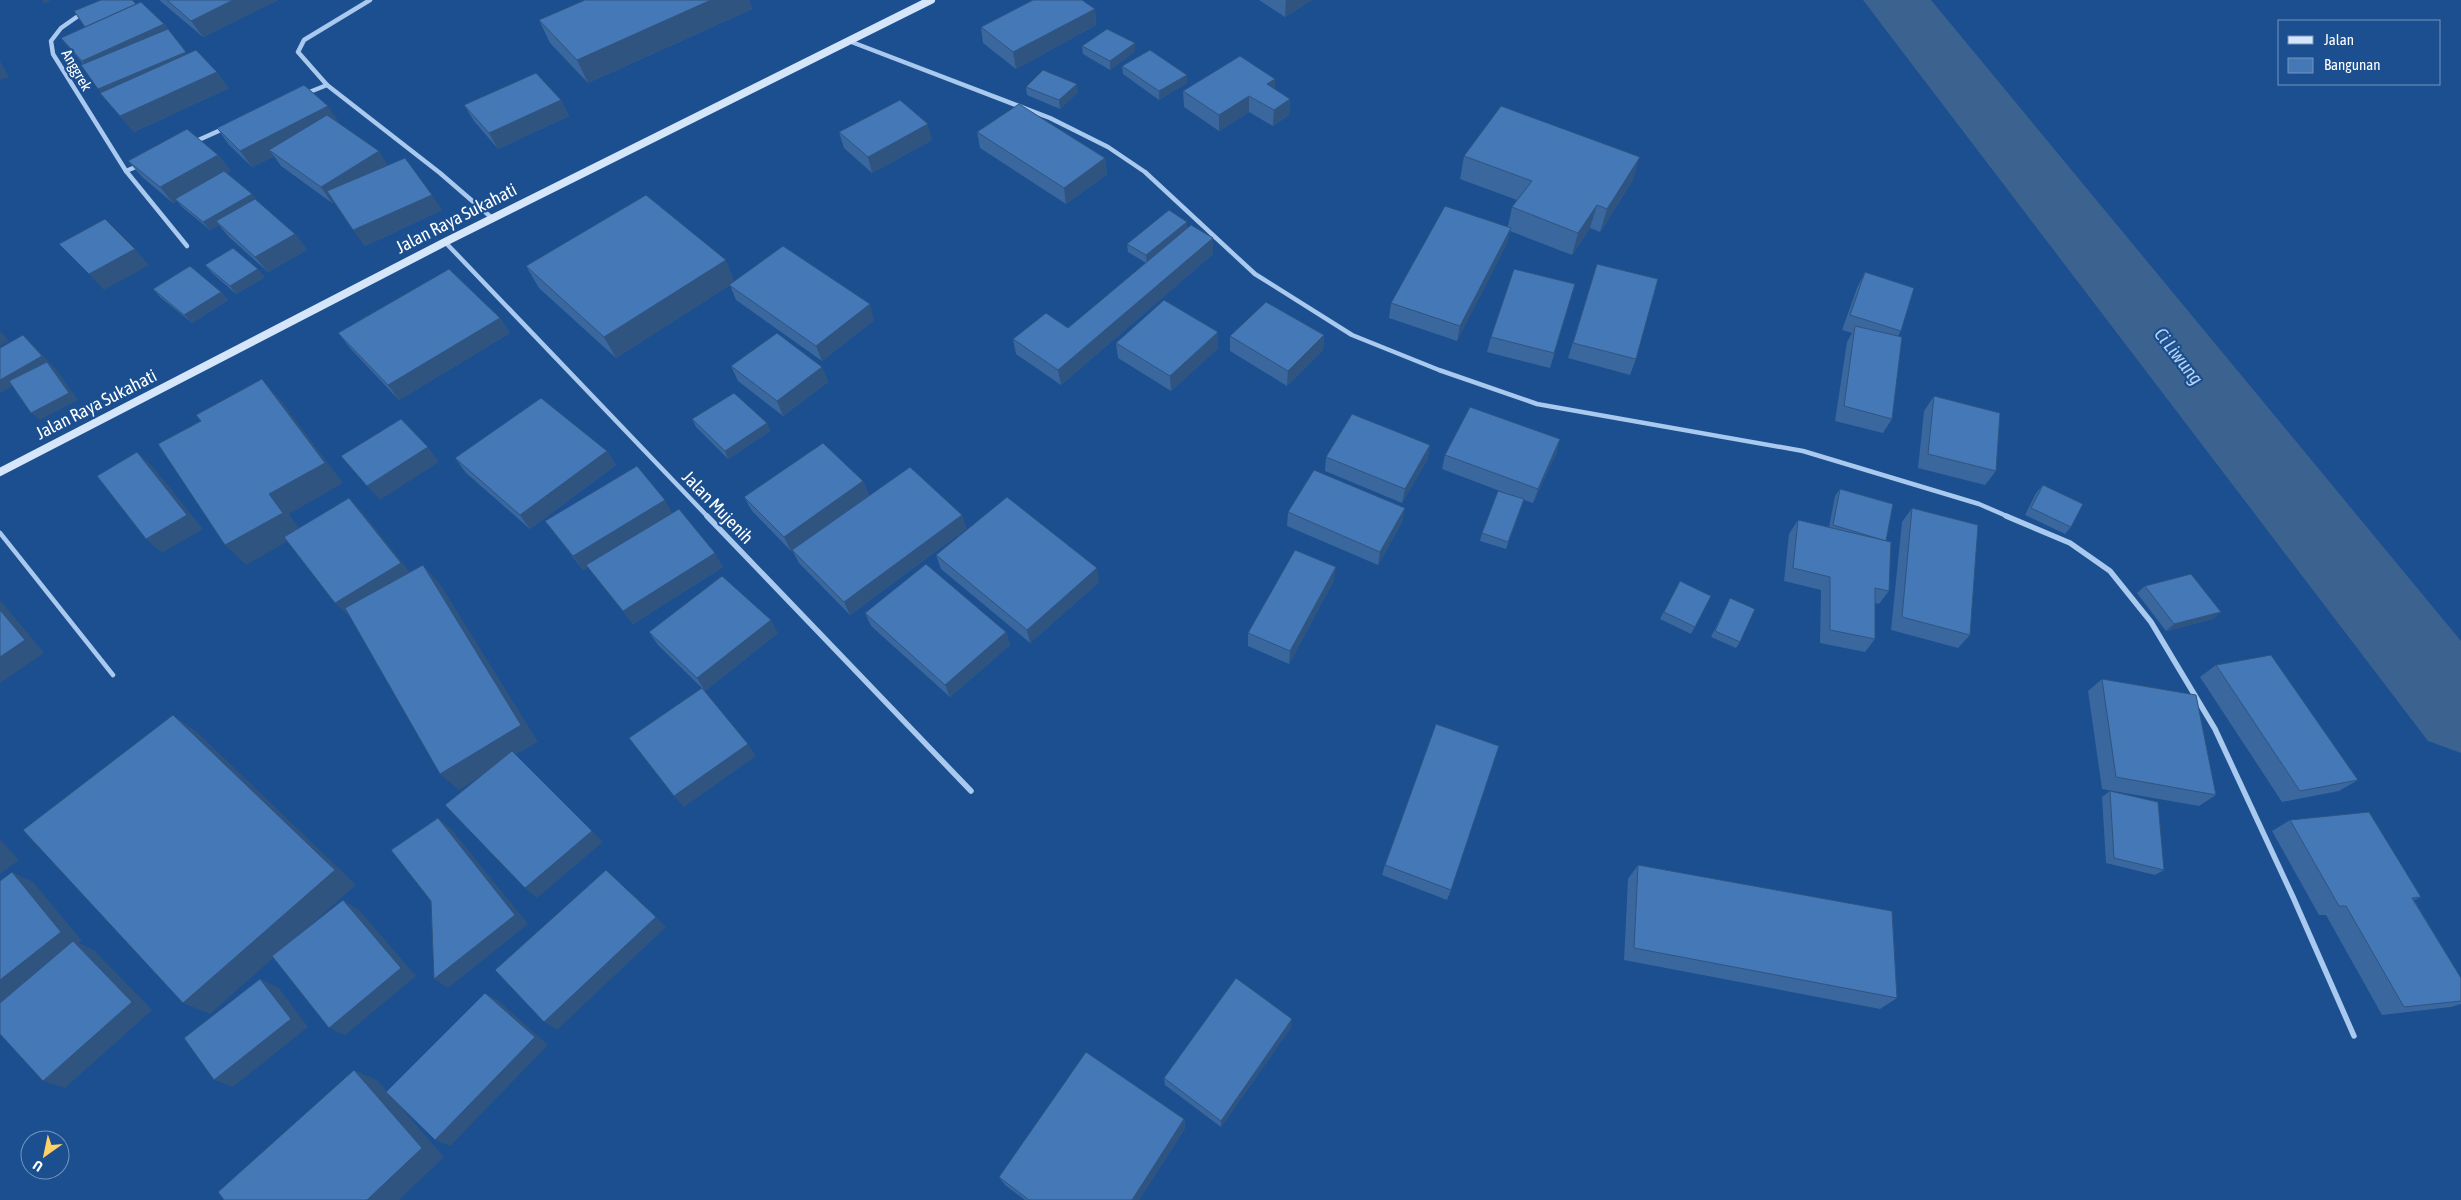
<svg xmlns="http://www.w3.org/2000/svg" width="2461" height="1200" viewBox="0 0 2461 1200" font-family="'Asap Condensed',sans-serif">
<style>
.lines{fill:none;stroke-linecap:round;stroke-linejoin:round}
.river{fill:#3c6290;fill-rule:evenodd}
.service{stroke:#a9c9ee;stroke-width:4.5}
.minor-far1{stroke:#a9c9ee;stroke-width:4.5}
.minor{stroke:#a9c9ee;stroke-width:5.5}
.secondary{stroke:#d6e6fa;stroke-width:8}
.wall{fill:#3a679d}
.shaded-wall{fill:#305480}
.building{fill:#4478b7;stroke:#305480}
.labels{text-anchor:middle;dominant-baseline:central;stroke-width:4.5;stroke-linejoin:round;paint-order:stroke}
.far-street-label{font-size:15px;fill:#fff;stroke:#1b4f8f}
.street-label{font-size:18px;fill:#fff;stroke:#1b4f8f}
.water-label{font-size:19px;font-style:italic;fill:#b5d3f5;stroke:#1b4f8f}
</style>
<rect width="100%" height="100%" fill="#1b4f8f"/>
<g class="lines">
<!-- river -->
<path class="river" d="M1863 0H1931L2461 641V753L2428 741Z"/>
<!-- service -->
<path class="service" d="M0 533 113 675"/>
<!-- minor-far1 -->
<g class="minor-far1">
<path d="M370 0 304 40 298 52 327 85 440 173 492 218"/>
<path d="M81 14 61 28 51 41 53 54 126 171"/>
<path d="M849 41 1050 118 1108 147 1145 172 1255 274 1352 335 1439 370 1537 404 1803 451 1979 504 2009 517"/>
<path d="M307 93 327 85"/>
<path d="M194 142 223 129"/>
<path d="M138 166 126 171 187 246"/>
<path d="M445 242 708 517"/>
</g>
<!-- minor -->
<g class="minor">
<path d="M707 516 971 791"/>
<path d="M2006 516 2070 543 2110 571 2151 622 2215 729 2293 897 2354 1036"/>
</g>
<!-- secondary -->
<path class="secondary" d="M0 472 445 242 931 0"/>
</g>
<!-- wall -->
<g class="wall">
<path d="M159 0H278L203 37Z"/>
<path d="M585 0H749L752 9 588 83 550 43 539 20Z"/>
<path d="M1259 0H1312L1285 17Z"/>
<path d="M136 4 164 24 187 54 229 88 134 132 100 93 101 92 83 64 61 38Z"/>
<path d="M1095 9 1096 25 1016 69 983 43 981 27Z"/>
<path d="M1135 43V51L1110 70 1083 54 1082 46Z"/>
<path d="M1122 66 1187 75V83L1159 100 1123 74Z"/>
<path d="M1026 87 1078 92 1060 109 1027 95Z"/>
<path d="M1275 89 1290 99 1289 115 1273 126 1249 112 1219 131 1184 107 1183 91Z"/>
<path d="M561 100 569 116 498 149 474 121 464 105Z"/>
<path d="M338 122 388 165 442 210 365 246 334 202 332 203 281 166 274 156 252 167 229 145 217 128 339 122Z"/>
<path d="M839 132 932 140 872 173 844 148Z"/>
<path d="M977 132 1105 158 1107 174 1066 204 980 148Z"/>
<path d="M218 155 231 171 227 173 252 194 258 202 295 234 307 250 268 272 229 237 219 225 210 230 182 207 177 201 173 203 142 177 128 161Z"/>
<path d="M1464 156 1633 180 1600 232 1590 228 1572 255 1510 231 1507 243 1457 341 1389 318 1391 303 1508 226 1512 207 1517 200 1460 179Z"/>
<path d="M1187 228 1213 238V254L1061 385 1016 354 1013 339 1068 328 1146 263 1128 252 1127 244Z"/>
<path d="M1597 264 1636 359 1630 375 1568 358Z"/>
<path d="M205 265 265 277 236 294 212 273Z"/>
<path d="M526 266 735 281 874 320 822 361 736 300 730 285 616 358 539 288Z"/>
<path d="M1865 272 1901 331 1898 336 1892 419 1883 433 1835 421 1847 342 1852 333 1842 330 1857 288Z"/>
<path d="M1575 284 1550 368 1487 352 1491 337Z"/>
<path d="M153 289 221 292 228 300 192 323 160 297Z"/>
<path d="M500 318 510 333 399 400 350 348 338 333Z"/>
<path d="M1218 332V348L1171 391 1118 358 1116 343Z"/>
<path d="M1324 335 1323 350 1287 386 1230 351V336Z"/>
<path d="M731 366 822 367 828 382 783 416 738 381Z"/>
<path d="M1934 396 1996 471 1985 485 1918 468 1924 411Z"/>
<path d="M692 419 767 423 770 431 728 459 696 427Z"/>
<path d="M1560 439 1556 454 1533 503 1524 500 1506 549 1480 541 1482 533 1513 496 1442 469 1445 455Z"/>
<path d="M1430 445 1427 460 1402 503 1325 471 1326 457Z"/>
<path d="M607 451 616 465 530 529 466 473 455 458Z"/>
<path d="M863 481 869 495 791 551 752 511 744 497Z"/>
<path d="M2043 485 2071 527 2065 534 2025 515 2036 493Z"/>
<path d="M1840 489 1886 541 1889 591 1879 604 1875 603V639L1865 652 1820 643 1821 590 1784 581 1789 534 1798 520 1829 527 1835 496Z"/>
<path d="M1405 508 1402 522 1378 565 1287 526 1288 512Z"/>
<path d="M1912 508 1970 635 1958 648 1891 630 1902 522Z"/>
<path d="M673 513 723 567 633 624 588 567 583 570 545 521Z"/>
<path d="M962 515 966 529 850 615 799 563 792 550Z"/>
<path d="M936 555 1099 582 1030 643 941 569Z"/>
<path d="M1334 580 1289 664 1248 646V633Z"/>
<path d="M1680 581 1711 596 1691 634 1660 619Z"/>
<path d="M2145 586 2221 612 2213 619 2166 631 2137 593Z"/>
<path d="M1730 598 1740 642 1736 648 1711 637Z"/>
<path d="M865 613 1006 632 1010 645 950 697 871 626Z"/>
<path d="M649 632 778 633 705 691 658 645Z"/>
<path d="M2216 665 2358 780 2339 791 2282 802 2200 677Z"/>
<path d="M2102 679 2216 795 2199 806 2102 789 2088 691Z"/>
<path d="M2110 791 2164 870 2155 875 2106 863 2102 797Z"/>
<path d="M2290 820 2421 897 2414 900 2461 978V1004L2451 1007 2382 1015 2326 915H2319L2272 831Z"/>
<path d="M1385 865 1451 890 1447 900 1382 875Z"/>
<path d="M1638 865 1897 998 1880 1009 1624 960 1628 879Z"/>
<path d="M1291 1027 1221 1127 1165 1085 1164 1078Z"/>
<path d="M1184 1119 1185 1128 1139 1200H1025L1005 1185 999 1177Z"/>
</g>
<!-- shaded-wall -->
<g class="shaded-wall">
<path d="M42 0H51L45 4Z"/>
<path d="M233 0H278L203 37 191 21Z"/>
<path d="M711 0H749L752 9 588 83 577 60Z"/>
<path d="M1286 0H1312L1285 17Z"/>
<path d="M1095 9 1096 25 1016 69 1013 52Z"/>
<path d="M164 24 176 40 96 77 82 61Z"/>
<path d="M1135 43V51L1110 70V61Z"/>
<path d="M186 52 198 68 112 105 98 89Z"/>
<path d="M0 61 9 77 0 80Z"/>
<path d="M217 72 229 88 134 132 120 116Z"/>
<path d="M1187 75V83L1159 100V91Z"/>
<path d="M1275 79V95L1267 84Z"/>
<path d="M1077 84 1078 92 1060 109 1059 100Z"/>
<path d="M1249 96V112L1219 131V115Z"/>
<path d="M1290 99 1289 115 1273 126 1274 110Z"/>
<path d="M561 100 569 116 498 149 489 133Z"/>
<path d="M328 106 339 122 276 155 269 150 274 156 252 167 240 151Z"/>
<path d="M928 124 932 140 872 173 868 157Z"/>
<path d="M379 151 389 167 332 203 321 187Z"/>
<path d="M218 155 231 171 177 201 175 199 177 201 173 203 160 187Z"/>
<path d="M1640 157 1633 180 1600 232 1607 209Z"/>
<path d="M1105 158 1107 174 1066 204 1064 188Z"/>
<path d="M252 194 259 202 220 224 216 221 219 225 210 230 203 222Z"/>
<path d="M432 195 442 210 365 246 353 230Z"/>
<path d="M1597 205 1590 228 1572 255 1578 233Z"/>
<path d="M1187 222V230L1147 263 1146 255Z"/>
<path d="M1511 228 1507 243 1457 341 1460 326Z"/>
<path d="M295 234 307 250 268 272 255 257Z"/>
<path d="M1213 238V254L1061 385 1058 370Z"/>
<path d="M135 249 149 265 104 290 89 274Z"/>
<path d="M726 260 735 282 616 358 604 337Z"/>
<path d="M258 269 265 277 236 294 230 286Z"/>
<path d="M221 292 228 300 192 323 184 315Z"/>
<path d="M870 304 874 320 822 361 816 346Z"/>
<path d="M500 318 510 333 399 400 388 385Z"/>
<path d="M0 331 9 341 0 346Z"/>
<path d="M1218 332V348L1171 391 1170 376Z"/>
<path d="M23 335 31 343 56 369 78 400 40 420 31 413 49 365 0 393V380Z"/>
<path d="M1324 335 1323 350 1287 386 1288 371Z"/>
<path d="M822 367 828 382 783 416 777 401Z"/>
<path d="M262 379 281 401 343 483 289 514 302 533 246 565 225 545 269 494Z"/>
<path d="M767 423 770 431 728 459 725 451Z"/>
<path d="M1560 439 1556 454 1533 503 1538 489Z"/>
<path d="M1430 445 1427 460 1402 503 1405 489Z"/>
<path d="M428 447 439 462 380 500 367 486Z"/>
<path d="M607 451 616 465 530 529 520 515Z"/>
<path d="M137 452 153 467 203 529 162 553 146 539Z"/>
<path d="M863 481 869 495 791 551 784 537Z"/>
<path d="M349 498 362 512 413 576 349 616 335 603Z"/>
<path d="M665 500 673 514 583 570 573 556Z"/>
<path d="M1405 508 1402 522 1378 565 1380 552Z"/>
<path d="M962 515 966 529 850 615 844 602Z"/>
<path d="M715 553 723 567 633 624 623 611Z"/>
<path d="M423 565 440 584 538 742 515 755 603 842 537 898 525 888 515 755 459 790 440 774Z"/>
<path d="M1336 567 1334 580 1289 664 1290 651Z"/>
<path d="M1097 568 1099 582 1030 643 1027 630Z"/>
<path d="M0 600 44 653 0 683Z"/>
<path d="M2221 612 2213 619 2166 631 2174 624Z"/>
<path d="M771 620 778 633 705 691 697 678Z"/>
<path d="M1006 632 1010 645 950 697 945 685Z"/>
<path d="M173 715 197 732 356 885 210 1014 183 1003Z"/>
<path d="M748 744 756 756 684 807 674 796Z"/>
<path d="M438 818 451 829 528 924 448 988 434 979Z"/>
<path d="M0 839 19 860 0 874Z"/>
<path d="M12 872 33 882 82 941 79 943 94 950 152 1010 65 1088 43 1081 0 1006V980Z"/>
<path d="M343 900 359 910 416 976 345 1035 329 1028Z"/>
<path d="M656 917 666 927 557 1030 544 1022Z"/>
<path d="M260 979 278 987 308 1027 233 1087 214 1080Z"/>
<path d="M485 993 499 1001 548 1045 450 1146 435 1140Z"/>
<path d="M1292 1019 1291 1027 1221 1127V1121Z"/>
<path d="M354 1070 377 1080 444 1157 399 1200H367Z"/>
<path d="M1184 1119 1185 1128 1139 1200H1132Z"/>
</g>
<!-- building -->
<g class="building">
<path d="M101 0H132L136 4 85 27 74 11Z"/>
<path d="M167 0H233L191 21Z"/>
<path d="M585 0H711L577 60 539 20Z"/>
<path d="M1033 0H1082L1095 9 1013 52 981 27Z"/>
<path d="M141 2 164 24 82 61 61 38Z"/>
<path d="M168 29 186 52 98 89 81 65Z"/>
<path d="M1107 29 1135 43 1110 61 1082 46Z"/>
<path d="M196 50 217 72 120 116 100 93Z"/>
<path d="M1150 50 1187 75 1159 91 1122 66Z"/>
<path d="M1240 56 1275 79 1267 84 1290 99 1274 110 1249 96 1219 115 1183 91Z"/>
<path d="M1043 70 1077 84 1059 100 1026 87Z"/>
<path d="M536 73 561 100 489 133 464 105Z"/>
<path d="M304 85 328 106 240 151 217 128Z"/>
<path d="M900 100 928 124 868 157 839 132Z"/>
<path d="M1019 104 1105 158 1064 188 977 132Z"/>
<path d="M1501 106 1640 157 1607 209 1597 205 1578 233 1512 207 1532 181 1464 156Z"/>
<path d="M327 115 379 151 321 187 269 150Z"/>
<path d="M187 129 218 155 160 187 128 161Z"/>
<path d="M405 158 432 195 353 230 327 191Z"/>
<path d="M224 171 252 194 203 222 175 199Z"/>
<path d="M646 195 726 260 604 337 526 266Z"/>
<path d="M255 199 295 234 255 257 216 221Z"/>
<path d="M1445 206 1511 228 1460 326 1391 303Z"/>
<path d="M1169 210 1187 222 1146 255 1127 244Z"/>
<path d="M105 219 135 249 89 274 59 244Z"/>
<path d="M1191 225 1213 238 1058 370 1013 339 1046 313 1068 328Z"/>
<path d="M783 246 870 304 816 346 729 285Z"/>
<path d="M233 248 258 269 230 286 205 265Z"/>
<path d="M1597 264 1658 279 1636 359 1573 343Z"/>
<path d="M190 266 221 292 184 315 153 289Z"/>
<path d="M449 269 500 318 388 385 338 333Z"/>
<path d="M1514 269 1575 284 1554 353 1491 337Z"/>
<path d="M1865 272 1914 288 1901 331 1850 315Z"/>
<path d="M1164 300 1218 332 1170 376 1116 343Z"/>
<path d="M1266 302 1324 335 1288 371 1230 336Z"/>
<path d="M1855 326 1902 337 1892 419 1844 406Z"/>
<path d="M777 333 822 367 777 401 731 366Z"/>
<path d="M23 335 42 356 0 380V348Z"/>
<path d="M47 362 69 393 31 413 9 381Z"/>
<path d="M262 379 325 463 269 494 283 513 225 545 158 444 201 421 196 415Z"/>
<path d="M734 393 767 423 725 451 692 419Z"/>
<path d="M1934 396 2000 413 1996 471 1928 454Z"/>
<path d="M541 398 607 451 520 515 455 458Z"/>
<path d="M1470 407 1560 439 1538 489 1445 455Z"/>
<path d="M1352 414 1430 445 1405 489 1326 457Z"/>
<path d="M401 419 428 447 367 486 341 456Z"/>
<path d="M823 443 863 481 784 537 744 497Z"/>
<path d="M137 452 187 515 146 539 97 476Z"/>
<path d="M637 466 665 500 573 556 545 521Z"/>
<path d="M910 467 962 515 844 602 792 550Z"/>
<path d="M1314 470 1405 508 1380 552 1288 512Z"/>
<path d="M2043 485 2083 504 2071 527 2031 508Z"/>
<path d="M1840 489 1893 504 1886 541 1833 525Z"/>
<path d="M1498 491 1524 499 1508 542 1482 533Z"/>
<path d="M1007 497 1097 568 1027 630 936 555Z"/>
<path d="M349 498 401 563 335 603 284 537Z"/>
<path d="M1912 508 1978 525 1970 635 1902 617Z"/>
<path d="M679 509 715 553 623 611 586 565Z"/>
<path d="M1798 520 1891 542 1889 591 1875 588V639L1830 630V577L1793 568Z"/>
<path d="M1295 550 1336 567 1290 651 1248 633Z"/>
<path d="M926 564 1006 632 945 685 865 613Z"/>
<path d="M423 565 521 725 440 774 345 608Z"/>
<path d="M2191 574 2221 612 2174 624 2145 586Z"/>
<path d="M722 576 771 620 697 678 649 632Z"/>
<path d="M1680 581 1711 596 1695 627 1664 612Z"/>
<path d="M1730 598 1755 609 1740 642 1715 631Z"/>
<path d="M0 610 25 640 0 657Z"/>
<path d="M2271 655 2358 780 2300 791 2216 665Z"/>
<path d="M2102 679 2196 695 2216 795 2116 777Z"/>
<path d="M702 688 748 744 674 796 629 738Z"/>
<path d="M173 715 335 870 183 1003 23 830Z"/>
<path d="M1436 724 1499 746 1451 890 1385 865Z"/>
<path d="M512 751 592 831 525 888 445 805Z"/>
<path d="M2110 791 2158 802 2164 870 2114 858Z"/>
<path d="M2369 812 2421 897 2412 898 2461 978V1001L2404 1007 2346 906H2339L2290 820Z"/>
<path d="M438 818 515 915 434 979 431 901 391 850Z"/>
<path d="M1638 865 1892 911 1897 998 1634 948Z"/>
<path d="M606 870 656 917 544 1022 495 970Z"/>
<path d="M12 872 61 932 0 980V881Z"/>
<path d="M343 900 401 968 329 1028 272 956Z"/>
<path d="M73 941 132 1002 43 1081 0 1034V1003Z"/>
<path d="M1236 978 1292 1019 1221 1121 1164 1078Z"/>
<path d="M260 979 291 1019 214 1080 184 1038Z"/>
<path d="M485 993 535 1037 435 1140 386 1092Z"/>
<path d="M1086 1052 1184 1119 1132 1200H1029L999 1177Z"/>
<path d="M354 1070 422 1148 367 1200H224L218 1192Z"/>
</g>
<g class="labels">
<!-- far-street labels -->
<g class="far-street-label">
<text transform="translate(77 70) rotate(60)">Anggrek</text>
</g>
<!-- street labels -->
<g class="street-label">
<text transform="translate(456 218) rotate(-27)">Jalan Raya Sukahati</text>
<text transform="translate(96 404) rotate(-27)">Jalan Raya Sukahati</text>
<text transform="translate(718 507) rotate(46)">Jalan Mujenih</text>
</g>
<!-- water labels -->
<g class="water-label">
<text transform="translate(2179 356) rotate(52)">Ci Liwung</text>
</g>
</g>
<!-- legend -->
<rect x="2278" y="20" width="162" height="65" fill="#1b4f8f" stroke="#7695bc"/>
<rect x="2288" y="36" width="25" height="8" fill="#d6e6fa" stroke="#7695bc"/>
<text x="2324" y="45" font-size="15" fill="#ffffff">Jalan</text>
<rect x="2288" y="58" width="25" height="15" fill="#4478b7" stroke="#7695bc"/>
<text x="2324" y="70" font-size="15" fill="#ffffff">Bangunan</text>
<!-- north arrow -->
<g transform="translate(45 1155) rotate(213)"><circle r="24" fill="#1b4f8f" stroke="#7695bc"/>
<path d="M0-4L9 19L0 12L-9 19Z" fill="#ffd166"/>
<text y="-8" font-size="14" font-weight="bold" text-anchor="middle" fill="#ffffff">U</text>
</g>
</svg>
